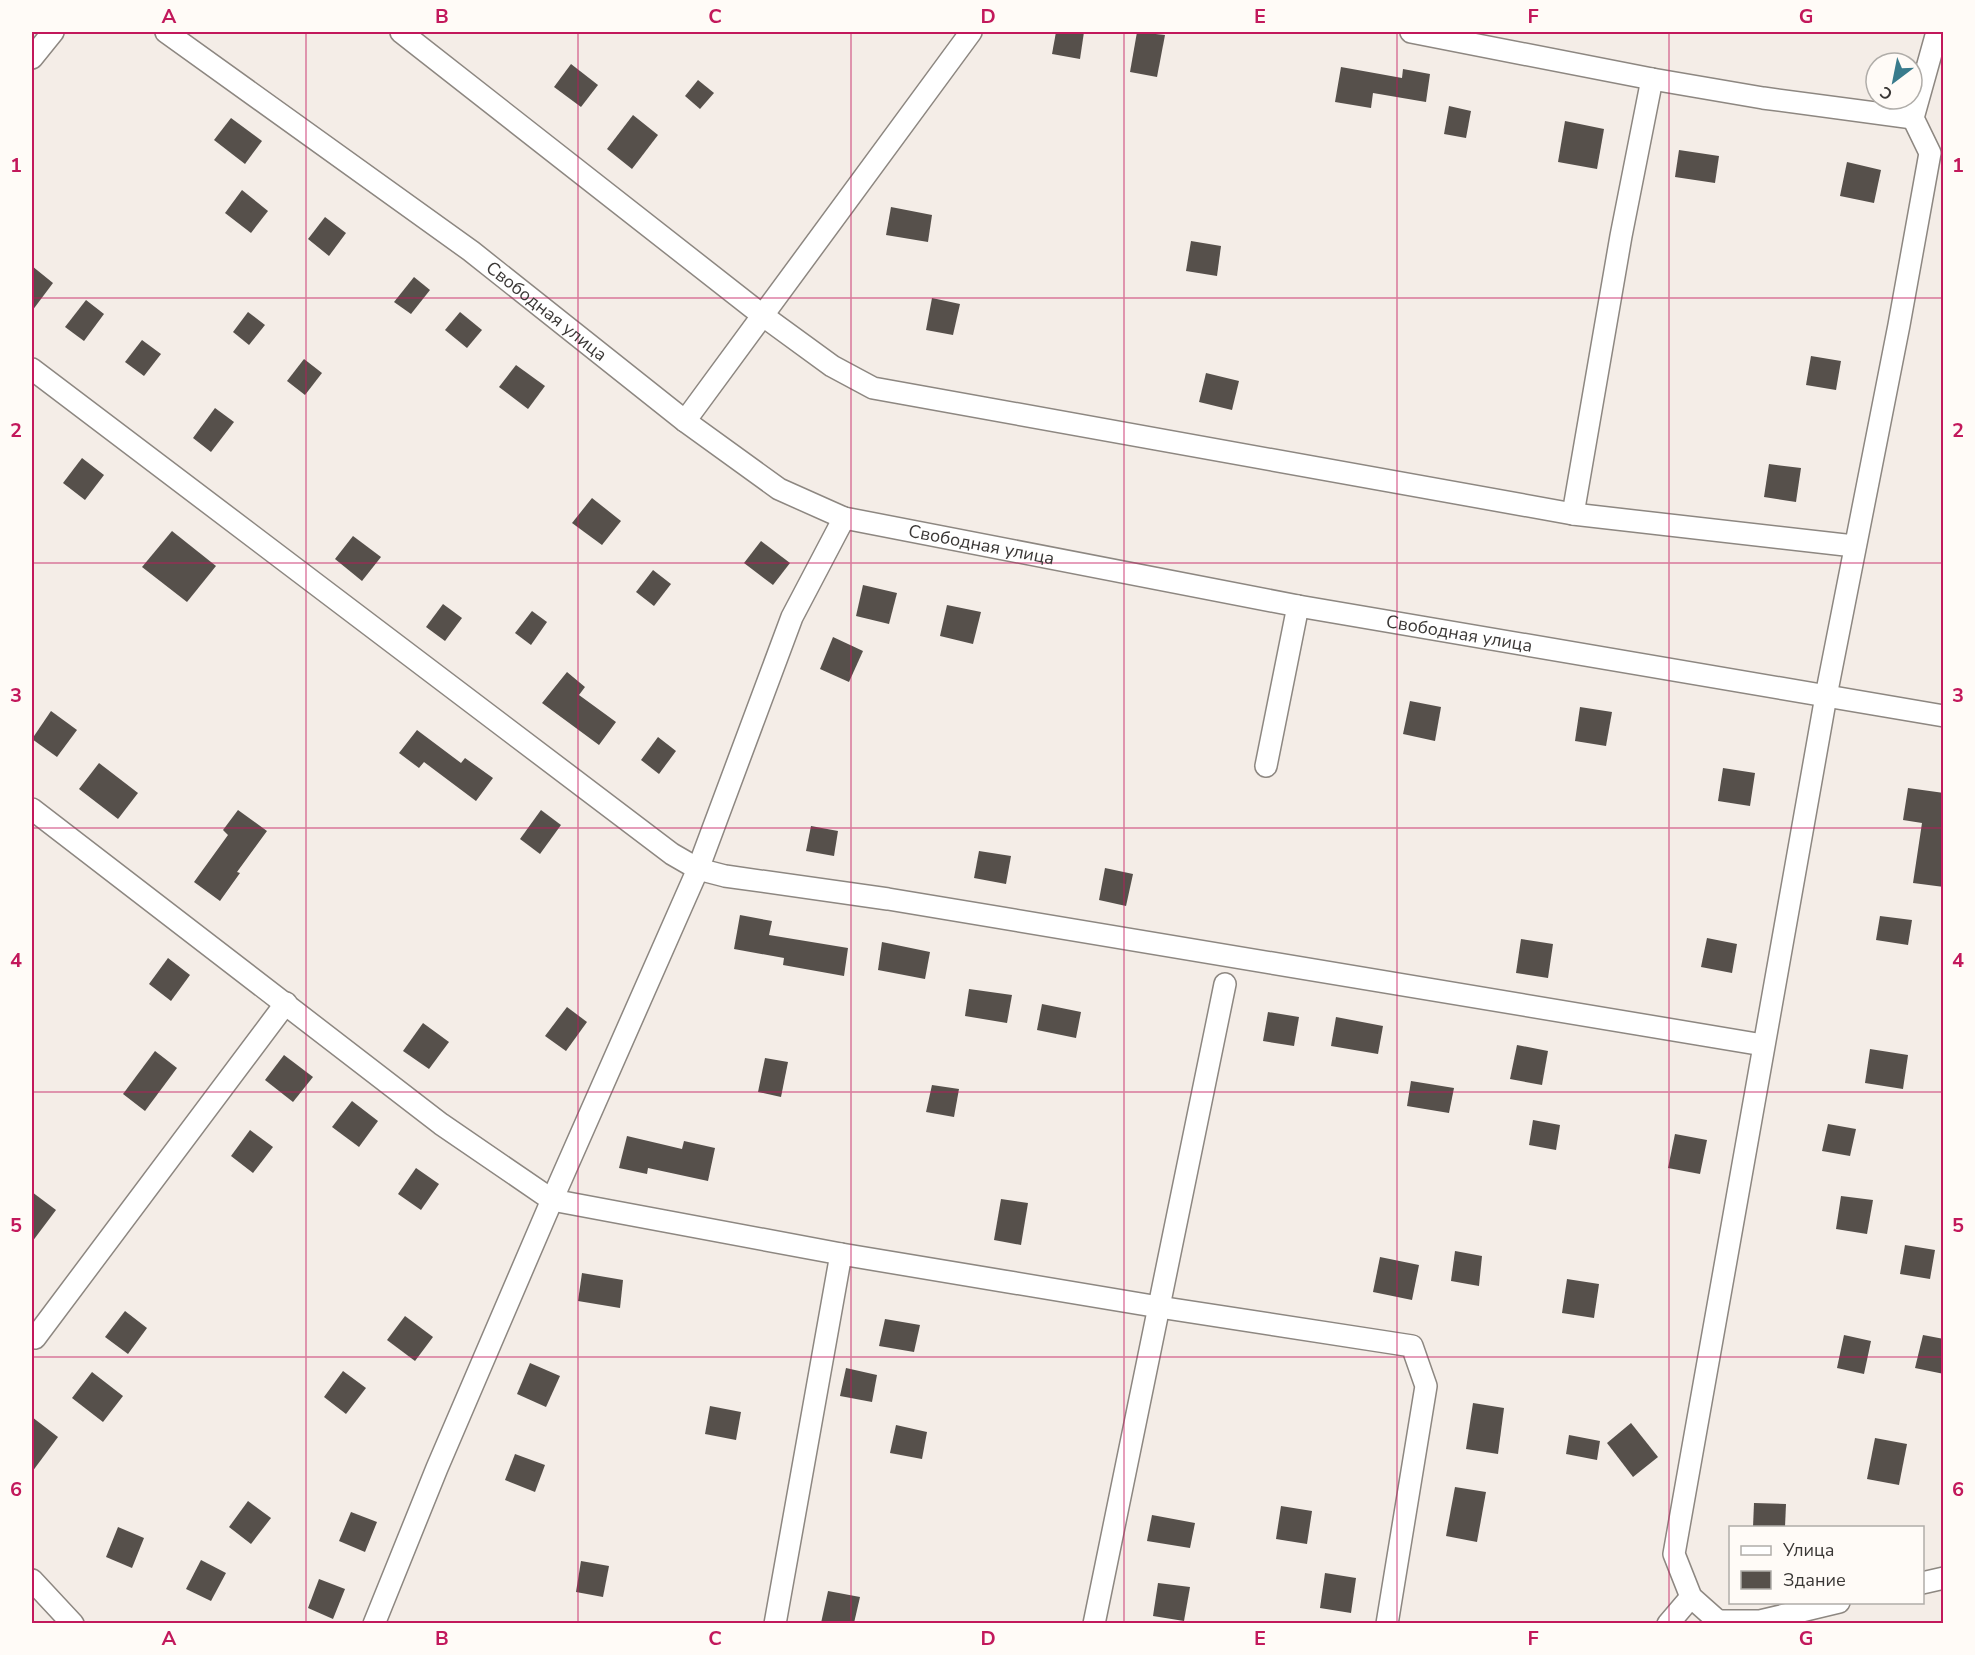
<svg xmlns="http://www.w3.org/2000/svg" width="1975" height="1655" viewBox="0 0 1975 1655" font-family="'Nunito Sans',sans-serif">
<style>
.building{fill:#56504b}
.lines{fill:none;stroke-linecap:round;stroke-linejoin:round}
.minor-casing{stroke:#8d8781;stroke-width:24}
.minor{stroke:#fff;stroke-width:21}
.grid{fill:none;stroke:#c2185b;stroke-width:1.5;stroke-opacity:0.55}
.labels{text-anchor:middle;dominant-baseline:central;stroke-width:6;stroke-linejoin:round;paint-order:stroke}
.street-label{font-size:18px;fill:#3a3735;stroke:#fffbf7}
.neatline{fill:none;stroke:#c2185b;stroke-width:2}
.grid-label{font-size:20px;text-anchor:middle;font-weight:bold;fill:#c2185b}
</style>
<rect width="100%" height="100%" fill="#f4ede7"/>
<!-- building -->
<g class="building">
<path d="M1056 32H1084L1080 59 1052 54Z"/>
<path d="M1137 32 1165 35 1157 77 1130 72Z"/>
<path d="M571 64 598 85 581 107 554 87Z"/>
<path d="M1341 67 1402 78 1403 69 1430 74 1426 102 1373 93 1371 108 1335 102Z"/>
<path d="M698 80 714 93 700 109 685 96Z"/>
<path d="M1449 106 1471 111 1466 138 1444 134Z"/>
<path d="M633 115 658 135 632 169 607 149Z"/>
<path d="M231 118 262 141 245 164 214 140Z"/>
<path d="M1565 121 1604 129 1597 169 1558 162Z"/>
<path d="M1679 150 1719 156 1715 183 1675 177Z"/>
<path d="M1847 162 1881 170 1874 203 1840 196Z"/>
<path d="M242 190 268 211 251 233 225 213Z"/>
<path d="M891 207 932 215 928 242 886 235Z"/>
<path d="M325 217 346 233 329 256 308 239Z"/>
<path d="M1191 241 1221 246 1217 276 1186 271Z"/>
<path d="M32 266 53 283 32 311Z"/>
<path d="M414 277 430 290 411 314 394 302Z"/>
<path d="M932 298 960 304 953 335 926 330Z"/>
<path d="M86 300 104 314 84 341 65 327Z"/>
<path d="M248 312 265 325 249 345 233 332Z"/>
<path d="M460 312 482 330 467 348 445 330Z"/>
<path d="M142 340 161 354 144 376 125 362Z"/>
<path d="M1811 356 1841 361 1836 390 1806 385Z"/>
<path d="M304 359 322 373 305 395 287 381Z"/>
<path d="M516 365 545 386 528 409 499 387Z"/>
<path d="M1206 373 1239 381 1232 410 1199 402Z"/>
<path d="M215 408 234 422 211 452 193 438Z"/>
<path d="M82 458 104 475 85 500 63 483Z"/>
<path d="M1769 464 1801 468 1796 502 1764 497Z"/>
<path d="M592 498 621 521 602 545 572 523Z"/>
<path d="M172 531 216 566 187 602 142 567Z"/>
<path d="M353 536 381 557 362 581 335 559Z"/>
<path d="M761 541 790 563 773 585 744 563Z"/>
<path d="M653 570 671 584 654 606 636 592Z"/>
<path d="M863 585 897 593 889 624 856 616Z"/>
<path d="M443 604 462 618 445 641 426 627Z"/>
<path d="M947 605 981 612 973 644 940 636Z"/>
<path d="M532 611 547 622 531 645 515 633Z"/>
<path d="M833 637 863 651 849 682 820 669Z"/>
<path d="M567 672 585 687 579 695 616 722 599 745 542 703Z"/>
<path d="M1410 701 1441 707 1435 741 1403 734Z"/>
<path d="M1580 707 1612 712 1606 746 1575 741Z"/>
<path d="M51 711 77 730 57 757 32 739Z"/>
<path d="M417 730 461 763 465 758 493 778 476 801 424 762 419 768 399 753Z"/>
<path d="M658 737 676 751 659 774 641 760Z"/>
<path d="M99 763 138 793 118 819 79 789Z"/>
<path d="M1723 768 1755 773 1750 806 1718 801Z"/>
<path d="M1908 788 1944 793V887L1913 883 1922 823 1903 820Z"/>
<path d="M238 810 267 831 237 872 240 873 220 901 194 882 228 835 223 830Z"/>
<path d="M541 810 561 825 540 854 520 839Z"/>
<path d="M811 826 838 831 834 856 806 851Z"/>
<path d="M979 851 1011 856 1006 884 974 878Z"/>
<path d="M1105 868 1133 874 1126 906 1099 900Z"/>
<path d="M740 915 772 921 769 935 848 948 844 976 783 965 784 958 734 949Z"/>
<path d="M1880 916 1912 920 1908 945 1876 940Z"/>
<path d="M1707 938 1737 944 1732 973 1701 967Z"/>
<path d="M1521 939 1553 944 1548 978 1516 973Z"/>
<path d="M882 942 930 952 925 979 878 970Z"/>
<path d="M168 958 190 975 171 1001 149 984Z"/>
<path d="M969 989 1012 995 1007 1023 965 1016Z"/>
<path d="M1042 1004 1081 1012 1076 1038 1037 1030Z"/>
<path d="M567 1007 587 1022 566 1051 545 1036Z"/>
<path d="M1268 1012 1299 1017 1294 1046 1263 1041Z"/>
<path d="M1336 1017 1383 1026 1378 1054 1331 1046Z"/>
<path d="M423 1023 449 1042 429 1069 403 1051Z"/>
<path d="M1517 1045 1548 1051 1542 1085 1510 1079Z"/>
<path d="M1870 1049 1908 1055 1903 1089 1865 1083Z"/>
<path d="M155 1051 177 1068 145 1111 123 1094Z"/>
<path d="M284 1055 313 1077 293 1102 265 1080Z"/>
<path d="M765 1058 788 1062 781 1097 758 1092Z"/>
<path d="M1411 1081 1454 1088 1449 1113 1407 1106Z"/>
<path d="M932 1085 959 1089 954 1117 926 1112Z"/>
<path d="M352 1101 378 1121 359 1147 332 1127Z"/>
<path d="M1533 1120 1560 1125 1556 1150 1529 1145Z"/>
<path d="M1828 1124 1856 1129 1850 1156 1822 1151Z"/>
<path d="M250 1130 273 1147 253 1173 231 1156Z"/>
<path d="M1675 1134 1707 1140 1700 1174 1668 1168Z"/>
<path d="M627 1136 682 1149 684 1141 715 1148 708 1181 648 1168 647 1174 619 1168Z"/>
<path d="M416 1168 439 1184 421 1210 398 1194Z"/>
<path d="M32 1192 56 1210 32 1242Z"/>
<path d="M1841 1196 1873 1200 1867 1234 1836 1229Z"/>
<path d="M1001 1199 1028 1203 1021 1245 994 1240Z"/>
<path d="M1905 1245 1935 1250 1930 1279 1900 1274Z"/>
<path d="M1455 1251 1482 1256 1479 1286 1451 1281Z"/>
<path d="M1380 1257 1419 1265 1412 1300 1373 1292Z"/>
<path d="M582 1273 623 1280 620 1308 578 1301Z"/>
<path d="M1567 1279 1599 1284 1594 1318 1562 1313Z"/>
<path d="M125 1311 147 1328 128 1354 105 1337Z"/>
<path d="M405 1316 433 1337 415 1361 387 1340Z"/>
<path d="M885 1319 920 1325 914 1352 879 1346Z"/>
<path d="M1844 1335 1871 1341 1864 1374 1837 1368Z"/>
<path d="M1923 1335 1944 1339V1374L1915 1368Z"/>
<path d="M530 1363 560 1376 546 1407 517 1394Z"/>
<path d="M846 1368 877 1375 872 1402 840 1396Z"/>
<path d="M343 1371 366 1388 346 1414 324 1397Z"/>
<path d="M92 1372 123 1396 103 1422 72 1398Z"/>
<path d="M1473 1403 1504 1408 1498 1454 1466 1449Z"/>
<path d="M710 1406 741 1412 736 1440 705 1434Z"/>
<path d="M32 1417 58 1437 32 1472Z"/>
<path d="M1631 1423 1658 1457 1633 1477 1607 1443Z"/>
<path d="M896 1425 927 1432 922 1459 890 1453Z"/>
<path d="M1569 1435 1600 1441 1597 1460 1566 1454Z"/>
<path d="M1875 1438 1907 1444 1899 1485 1867 1479Z"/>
<path d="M515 1454 545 1465 535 1492 505 1480Z"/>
<path d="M1455 1487 1486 1492 1477 1542 1446 1536Z"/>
<path d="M248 1501 271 1518 251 1544 229 1527Z"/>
<path d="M1754 1503 1786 1504 1785 1527H1753Z"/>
<path d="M1281 1506 1312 1511 1307 1544 1276 1539Z"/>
<path d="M351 1512 377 1522 365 1552 339 1541Z"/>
<path d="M1152 1515 1195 1523 1190 1548 1147 1541Z"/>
<path d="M118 1527 144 1538 132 1568 106 1557Z"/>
<path d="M201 1560 226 1573 211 1601 186 1589Z"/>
<path d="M581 1561 609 1566 603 1597 576 1592Z"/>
<path d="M1325 1573 1356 1578 1351 1613 1320 1608Z"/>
<path d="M319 1579 345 1589 333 1619 308 1608Z"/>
<path d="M1158 1583 1190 1587 1184 1621 1153 1616Z"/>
<path d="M828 1591 860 1597 854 1623H821Z"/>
</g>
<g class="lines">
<defs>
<g id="minor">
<path id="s1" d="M166 32 471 251 685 421 779 489 844 518 1298 606 1944 716"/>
<path d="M401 32 762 315 832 366 873 388 1573 514 1854 546"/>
<path d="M1411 32 1652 79 1763 98 1913 118"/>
<path d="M32 58 53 32"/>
<path d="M32 369 672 854 698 869 725 876 888 899 1763 1045"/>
<path d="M685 421 971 32"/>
<path d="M1573 514 1621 236 1652 79"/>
<path d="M1266 766 1298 606"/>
<path d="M32 809 441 1124 552 1200 841 1254 1159 1307 1412 1346 1426 1386 1387 1624"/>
<path d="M35 1338 286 1003"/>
<path d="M32 1580 73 1624"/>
<path d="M1922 1583 1944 1578"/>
<path d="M1718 1621H1760L1839 1602"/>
<path d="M374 1624 437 1468 552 1200 698 869 792 617 844 518"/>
<path d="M775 1624 841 1254"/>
<path d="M1094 1624 1225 984"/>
<path d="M1668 1624 1691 1597"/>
<path d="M1718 1624V1621L1691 1597 1674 1554 1826 696 1899 325 1930 153 1913 118 1937 32"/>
</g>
</defs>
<!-- minor casing -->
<use href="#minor" class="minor-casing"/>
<!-- minor -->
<use href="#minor" class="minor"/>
</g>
<!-- grid -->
<path class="grid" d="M306 32V1624M578 32V1624M851 32V1624M1124 32V1624M1397 32V1624M1669 32V1624M32 298H1944M32 563H1944M32 828H1944M32 1092H1944M32 1357H1944"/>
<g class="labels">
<!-- street labels -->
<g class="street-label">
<text stroke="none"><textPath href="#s1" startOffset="472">Свободная улица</textPath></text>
<text stroke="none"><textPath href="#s1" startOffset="976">Свободная улица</textPath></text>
<text stroke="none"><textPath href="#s1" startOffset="1462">Свободная улица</textPath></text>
</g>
</g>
<!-- border -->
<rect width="1975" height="1655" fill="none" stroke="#fffbf7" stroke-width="66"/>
<!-- legend -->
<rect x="1729" y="1526" width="195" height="78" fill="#fffbf7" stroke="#b0ada9" stroke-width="1.5"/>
<rect x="1741" y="1546" width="30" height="9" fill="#ffffff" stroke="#b0ada9" stroke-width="1.5"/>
<text x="1783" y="1556" font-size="18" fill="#3a3735">Улица</text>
<rect x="1741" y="1571" width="30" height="18" fill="#56504b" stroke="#b0ada9" stroke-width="1.5"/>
<text x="1783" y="1586" font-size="18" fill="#3a3735">Здание</text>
<!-- north arrow -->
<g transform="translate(1894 81) rotate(212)"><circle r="28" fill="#fffbf7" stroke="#b0ada9" stroke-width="1.5"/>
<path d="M0-4.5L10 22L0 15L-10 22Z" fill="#397b8c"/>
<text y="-9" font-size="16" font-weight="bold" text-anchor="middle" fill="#3a3735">С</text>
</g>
<rect x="33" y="33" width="1909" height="1589" class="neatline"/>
<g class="grid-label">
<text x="169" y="23">A</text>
<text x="442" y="23">B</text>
<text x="715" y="23">C</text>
<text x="988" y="23">D</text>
<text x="1260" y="23">E</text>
<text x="1533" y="23">F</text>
<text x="1806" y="23">G</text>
<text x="16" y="172">1</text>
<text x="1958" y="172">1</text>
<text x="16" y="437">2</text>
<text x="1958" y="437">2</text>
<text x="16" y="702">3</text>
<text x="1958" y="702">3</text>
<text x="16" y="967">4</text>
<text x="1958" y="967">4</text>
<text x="16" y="1232">5</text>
<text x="1958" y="1232">5</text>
<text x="16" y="1496">6</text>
<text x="1958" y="1496">6</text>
<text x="169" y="1645">A</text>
<text x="442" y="1645">B</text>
<text x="715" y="1645">C</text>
<text x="988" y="1645">D</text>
<text x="1260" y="1645">E</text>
<text x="1533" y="1645">F</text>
<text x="1806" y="1645">G</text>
</g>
</svg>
